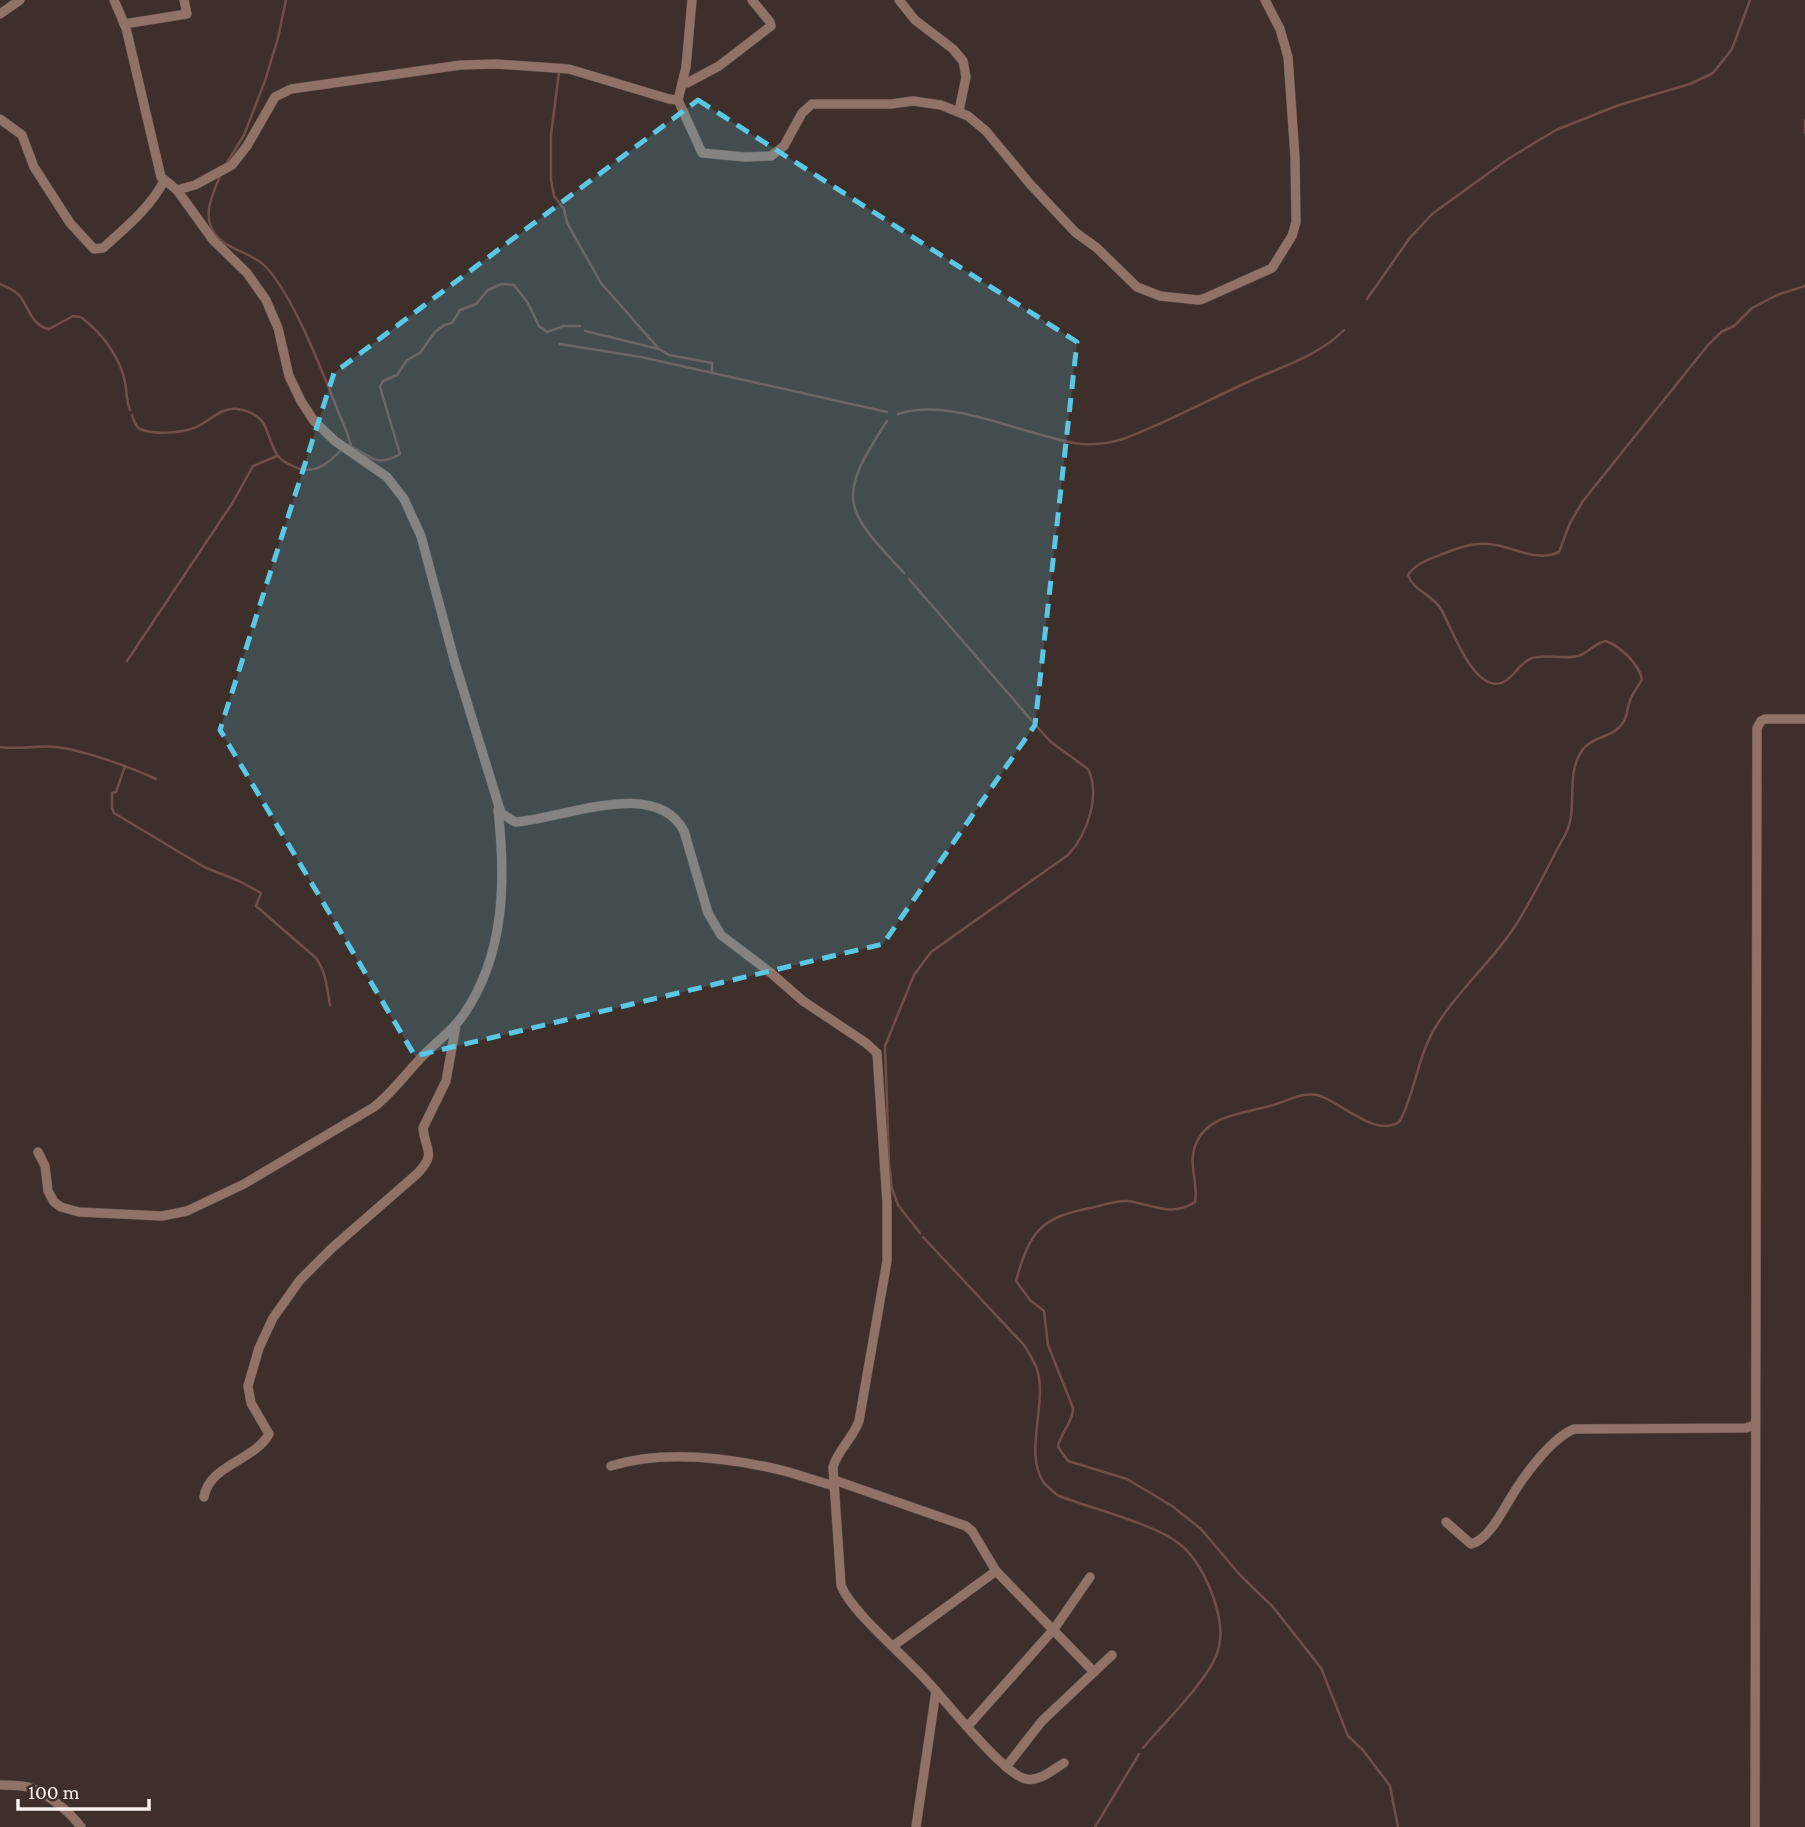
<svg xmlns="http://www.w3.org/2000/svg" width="1805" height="1827" viewBox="0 0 1805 1827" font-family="'Crimson Pro',serif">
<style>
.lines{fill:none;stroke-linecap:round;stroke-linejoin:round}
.stream{stroke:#714f47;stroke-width:2.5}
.minor-casing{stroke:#5c4e4a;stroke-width:10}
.minor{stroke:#907268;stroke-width:9}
.marked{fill:#5ac8e5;fill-opacity:0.2;stroke:#5ac8e5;stroke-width:5;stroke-dasharray:14 9;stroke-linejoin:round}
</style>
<rect width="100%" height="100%" fill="#3e2f2b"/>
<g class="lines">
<!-- stream -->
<g class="stream">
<path d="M559 72 551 135V180L554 196 564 209 567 223 601 283 659 349 669 355 712 363V373"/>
<path d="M1805 120V133"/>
<path d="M225 166 244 135 265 81 278 38 286 0"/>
<path d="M220 176C214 192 204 210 211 227 220 250 250 250 266 267 293 296 321 368 336 406 341 419 348 432 351 446"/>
<path d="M0 284C7 287 15 290 20 296 29 308 32 326 49 329L73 316 80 317"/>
<path d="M1367 299 1409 239 1432 214 1508 159 1556 130 1619 105 1690 84 1713 73 1732 49 1750 0"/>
<path d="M82 318C102 333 120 357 125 382 127 391 126 401 130 410"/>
<path d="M585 331 659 349"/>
<path d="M560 344 641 357 887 412"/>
<path d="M898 414C951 396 1026 437 1081 444 1095 445 1110 443 1123 439 1166 423 1208 400 1250 381 1281 367 1320 355 1344 330"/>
<path d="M132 415C134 421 135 426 140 429 153 435 181 433 194 428 208 423 221 406 238 409 272 415 264 436 278 456 281 460 286 463 291 465 312 477 327 465 342 449"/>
<path d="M887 421C836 499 843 508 904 573"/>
<path d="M348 445C369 454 375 469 400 454L380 387 383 381 397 375 407 360 420 353 434 333 444 325 452 323 460 310 476 304 488 290 502 284 514 285 528 303 539 326 547 332 564 326H580"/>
<path d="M909 579 1040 730 1051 742 1088 769C1101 795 1087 835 1068 855L931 952 914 975 885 1046 889 1163 892 1189 898 1205 920 1233"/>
<path d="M127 661 233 502 253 466 277 456"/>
<path d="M0 747C19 750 37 745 56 747 83 750 130 767 156 779"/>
<path d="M125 766 116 792 112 793V808L114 813 204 867 239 881 261 893 256 906 316 958C326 972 327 988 330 1005"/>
<path d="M923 1237 1024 1345C1029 1353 1034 1361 1037 1369 1048 1404 1023 1453 1044 1483"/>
<path d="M1045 1484 1057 1495C1088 1508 1157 1524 1181 1545 1197 1559 1207 1579 1214 1599 1220 1618 1224 1637 1216 1656 1205 1683 1163 1724 1143 1748"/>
<path d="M1095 1827 1139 1754"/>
<path d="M1398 1827 1390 1786 1363 1750 1348 1736 1321 1668 1273 1607 1240 1575 1201 1529 1172 1506 1127 1479 1068 1461 1058 1447C1060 1433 1073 1423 1073 1408L1048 1345 1044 1311 1030 1300 1016 1281C1030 1232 1039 1218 1090 1208 1102 1206 1115 1200 1127 1201 1152 1204 1171 1218 1195 1202 1199 1182 1187 1164 1196 1144 1207 1115 1245 1113 1270 1106 1286 1102 1299 1092 1317 1095 1339 1100 1377 1140 1400 1121 1416 1090 1418 1053 1438 1023 1459 990 1489 964 1511 932 1532 902 1547 867 1565 835 1579 809 1565 778 1581 752 1589 739 1605 738 1616 730 1630 719 1625 711 1631 698 1634 691 1639 686 1642 679 1638 663 1621 647 1606 641 1594 643 1589 653 1578 656 1562 660 1544 653 1530 659 1517 665 1514 679 1501 683 1473 691 1452 628 1441 609 1432 594 1413 591 1408 575 1415 564 1429 559 1440 555 1455 549 1473 542 1489 544 1513 546 1536 563 1559 552L1570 523 1583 501 1708 345 1721 332 1734 326 1752 308 1777 295 1805 286"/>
</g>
<defs>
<g id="minor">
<path d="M114 0 126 28 161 177 177 190 213 240 247 273 266 300 278 328 289 376 301 401 314 421 335 441 387 477 404 499 421 536 455 663 501 813 515 822C561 820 655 776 684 831L708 913 721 935 771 973 803 1001 866 1043 877 1053 887 1203V1261L859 1421C853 1438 838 1450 833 1467L841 1585C850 1611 907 1658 927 1681 945 1700 1004 1775 1026 1779 1039 1782 1054 1769 1064 1763"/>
<path d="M692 0 686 67 678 100 702 153 745 157 771 156 784 146 802 113 812 104H891L913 101 941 105 968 116 986 131 1030 184 1075 232 1097 248 1137 287 1160 296 1198 300 1203 299 1272 268 1292 236 1296 222 1295 157 1288 57 1280 29 1265 0"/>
<path d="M899 0 915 20 953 49 963 61 966 77 959 111"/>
<path d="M0 14 20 0"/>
<path d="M124 24 187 14 184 0"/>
<path d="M682 83H687L719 66 771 26 770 22 752 0"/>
<path d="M0 119 22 135 34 167 70 223 94 249 103 248C126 227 149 209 164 181"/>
<path d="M177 190 195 185 232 165 247 146 275 97 291 89 461 65 496 64 569 69 669 99 678 100"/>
<path d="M38 1152 45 1166 48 1191 54 1202 61 1207 79 1212 162 1216 187 1211 244 1184 374 1107C392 1093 404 1076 419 1060 433 1044 452 1032 464 1014 505 954 506 880 498 810"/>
<path d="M611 1466C662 1450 721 1457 772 1468 793 1472 814 1481 835 1486"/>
<path d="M834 1480 966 1526 972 1531 996 1571 1094 1672"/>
<path d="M204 1497C209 1465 254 1461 269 1434L251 1403 248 1386 259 1348 273 1318 300 1280 332 1248 418 1173C437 1152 425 1151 423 1128L446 1081 456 1025"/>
<path d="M1446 1522 1471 1544C1489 1540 1504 1508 1513 1494 1526 1473 1552 1438 1574 1429L1746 1428 1754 1425"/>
<path d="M893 1646 996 1571"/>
<path d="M968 1726 1054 1629 1090 1577"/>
<path d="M1006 1767 1042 1721 1112 1655"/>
<path d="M0 1785C9 1785 19 1785 28 1787 47 1793 69 1811 81 1827"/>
<path d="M916 1827 936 1691"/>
<path d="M1755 1827 1757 728 1761 721 1765 719H1805"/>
</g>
</defs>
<!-- minor casing -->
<use href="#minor" class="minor-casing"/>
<!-- minor -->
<use href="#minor" class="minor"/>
</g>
<!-- marked area -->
<path class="marked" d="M698 100 1077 342 1035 725 883 944 415 1056 220 730 334 373Z"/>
<!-- scale -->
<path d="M18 1799v10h131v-10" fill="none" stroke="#faf1ee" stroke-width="3.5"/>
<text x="28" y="1799" font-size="21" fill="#faf1ee" stroke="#3e2f2b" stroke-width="5" paint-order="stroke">100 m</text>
</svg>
